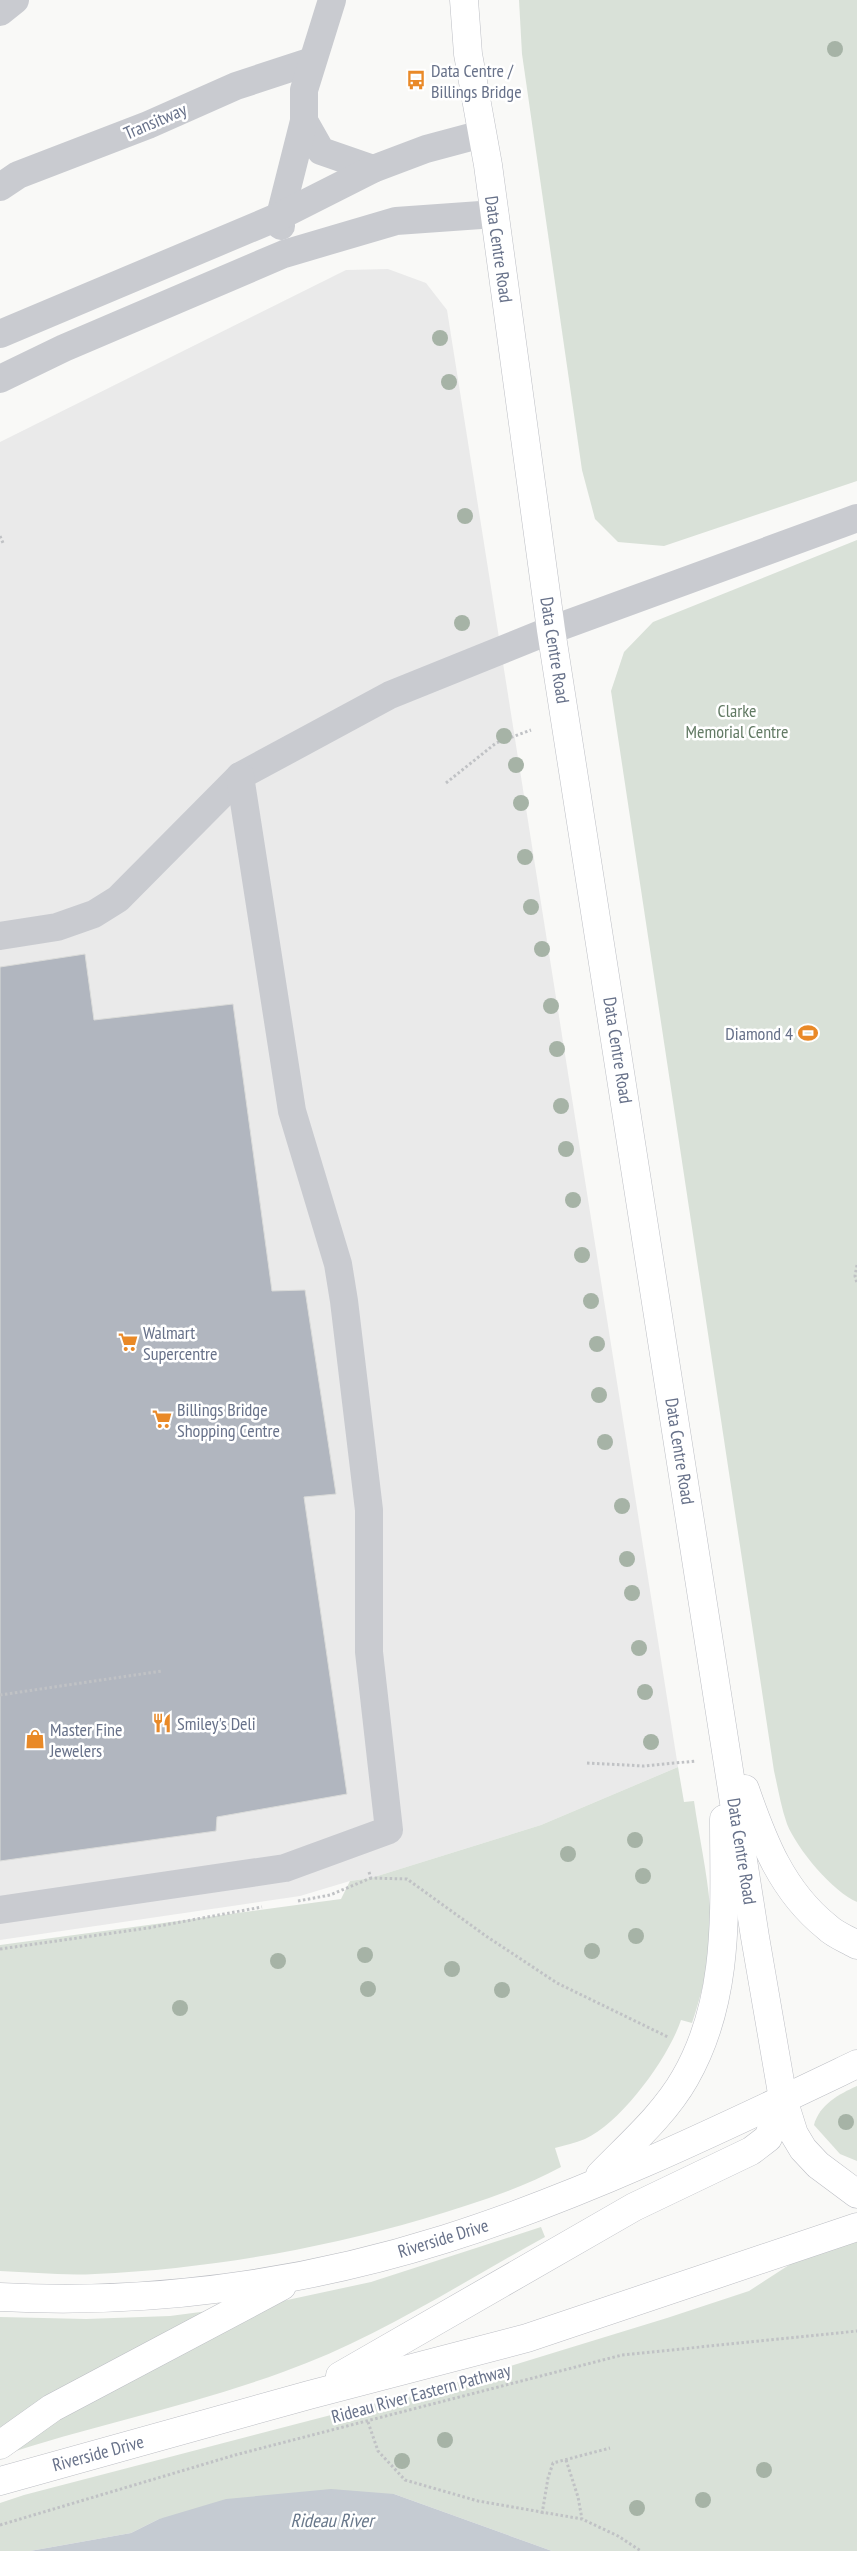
<svg xmlns="http://www.w3.org/2000/svg" width="857" height="2551" viewBox="0 0 857 2551" font-family="'PT Sans Narrow',sans-serif">
<style>
.built{fill:#eaeaea}
.green{fill:#d9e1d8}
.water{fill:#c5cbd2}
.building{fill:#b1b6bf;stroke:#dadbd9}
.lines{fill:none;stroke-linecap:round;stroke-linejoin:round}
.major-casing{stroke:#bcbec4;stroke-width:29}
.path{stroke:#c0c2c5;stroke-width:3;stroke-dasharray:2.5 2.5;stroke-linecap:butt}
.minor{stroke:#c9cbd0;stroke-width:28}
.major{stroke:#fff;stroke-width:28}
.tree{fill:#a6b3a6}
.labels{text-anchor:middle;dominant-baseline:central;stroke-width:5;stroke-linejoin:round;paint-order:stroke}
.poi-label{font-size:18px;fill:#677189;stroke:#fff;text-anchor:start}
.street-label{font-size:18px;fill:#677189;stroke:#fff}
.park-label{font-size:18px;fill:#627a64;stroke:#fff}
.water-label{font-size:19px;font-style:italic;fill:#69788b;stroke:#fff}
</style>
<rect width="100%" height="100%" fill="#f9f9f7"/>
<!-- built -->
<path class="built" d="M388 269 426 283 447 310 678 1767 541 1825 371 1878 350 1881 300 1896 0 1940V442L346 270Z"/>
<!-- green -->
<g class="green">
<path d="M519 0H857V481L664 546 618 542 595 519 582 470 522 54Z"/>
<path d="M857 540V1902C833 1892 797 1849 787 1824 781 1807 778 1788 774 1771L611 691 624 652 653 622Z"/>
<path d="M678 1767 684 1802 694 1801C699 1836 707 1872 710 1907 714 1946 704 1987 692 2023L681 2020C669 2057 621 2123 585 2139 575 2143 565 2145 555 2148L561 2167C519 2190 469 2205 423 2219 316 2250 206 2269 95 2274 64 2276 31 2272 0 2271V1945L341 1899 350 1881 371 1878 541 1825Z"/>
<path d="M857 2086V2161L840 2154 814 2125C819 2105 839 2094 857 2086Z"/>
<path d="M541 2227 545 2237C459 2284 376 2339 283 2372 190 2406 93 2425 0 2456V2317L86 2319 170 2316 278 2302 371 2282Z"/>
<path d="M857 2227V2551H552L394 2494 159 2519 131 2533 30 2551H0V2503L24 2495 458 2382 667 2318 749 2291 837 2234Z"/>
</g>
<!-- water -->
<path class="water" d="M331 2489 394 2494 552 2551H30L131 2533 159 2519 226 2499Z"/>
<!-- building -->
<path class="building" d="M85 954 94 1020 233 1004 272 1291 305 1290 336 1494 304 1497 347 1794 217 1817 216 1831 0 1861V967Z"/>
<g class="lines">
<defs>
<g id="major">
<path d="M464 0 468 54 488 165 551 630 755 1937 783 2099 794 2134 803 2149 818 2165 857 2194"/>
<path d="M745 1789C763 1841 782 1891 827 1927 835 1935 847 1939 857 1945"/>
<path d="M600 2175C629 2145 664 2115 685 2078 731 1998 724 1908 724 1819"/>
<path d="M0 2297C150 2305 302 2284 445 2239 587 2194 723 2128 857 2064"/>
<path d="M340 2376 634 2207 751 2151 768 2138 783 2099"/>
<path d="M0 2445 52 2408 282 2286"/>
<path d="M0 2481 309 2395 527 2338 857 2227"/>
</g>
</defs>
<!-- major casing -->
<use href="#major" class="major-casing"/>
<!-- path -->
<g class="path">
<path d="M0 536 3 543"/>
<path d="M446 783 496 743 531 730"/>
<path d="M857 1265 855 1276 857 1283"/>
<path d="M0 1695 162 1671"/>
<path d="M587 1763 644 1766 696 1761"/>
<path d="M369 1872 371 1878 407 1879 486 1936 557 1983 668 2037"/>
<path d="M298 1901 330 1895 371 1878"/>
<path d="M0 1949 148 1928 262 1907"/>
<path d="M368 2422 378 2451 405 2480 478 2501 582 2519 618 2536 641 2551"/>
<path d="M566 2460 578 2497 582 2519"/>
<path d="M542 2514 548 2478 553 2463 610 2448"/>
<path d="M0 2525 235 2455 622 2355 857 2331"/>
</g>
<!-- minor -->
<g class="minor">
<path d="M0 12 15 0"/>
<path d="M304 121 321 151 373 169"/>
<path d="M0 187 18 175 148 125 236 86 312 61"/>
<path d="M281 226 280 216 304 121V90L332 0"/>
<path d="M0 334 280 216 373 169 426 149 482 134"/>
<path d="M0 379 64 348 284 254 396 221 495 214"/>
<path d="M0 936 57 927 94 914 118 899 240 776 390 695 551 630 857 518"/>
<path d="M0 1910 285 1868 389 1830 369 1652V1510L344 1301 338 1264 292 1111 240 776"/>
</g>
<!-- major -->
<use href="#major" class="major"/>
</g>
<!-- trees -->
<g class="tree">
<circle cx="835" cy="49" r="8"/>
<circle cx="440" cy="338" r="8"/>
<circle cx="449" cy="382" r="8"/>
<circle cx="465" cy="516" r="8"/>
<circle cx="462" cy="623" r="8"/>
<circle cx="504" cy="736" r="8"/>
<circle cx="516" cy="765" r="8"/>
<circle cx="521" cy="803" r="8"/>
<circle cx="525" cy="857" r="8"/>
<circle cx="531" cy="907" r="8"/>
<circle cx="542" cy="949" r="8"/>
<circle cx="551" cy="1006" r="8"/>
<circle cx="557" cy="1049" r="8"/>
<circle cx="561" cy="1106" r="8"/>
<circle cx="566" cy="1149" r="8"/>
<circle cx="573" cy="1200" r="8"/>
<circle cx="582" cy="1255" r="8"/>
<circle cx="591" cy="1301" r="8"/>
<circle cx="597" cy="1344" r="8"/>
<circle cx="599" cy="1395" r="8"/>
<circle cx="605" cy="1442" r="8"/>
<circle cx="622" cy="1506" r="8"/>
<circle cx="627" cy="1559" r="8"/>
<circle cx="632" cy="1593" r="8"/>
<circle cx="639" cy="1648" r="8"/>
<circle cx="645" cy="1692" r="8"/>
<circle cx="651" cy="1742" r="8"/>
<circle cx="635" cy="1840" r="8"/>
<circle cx="568" cy="1854" r="8"/>
<circle cx="643" cy="1876" r="8"/>
<circle cx="636" cy="1936" r="8"/>
<circle cx="592" cy="1951" r="8"/>
<circle cx="365" cy="1955" r="8"/>
<circle cx="278" cy="1961" r="8"/>
<circle cx="452" cy="1969" r="8"/>
<circle cx="368" cy="1989" r="8"/>
<circle cx="502" cy="1990" r="8"/>
<circle cx="180" cy="2008" r="8"/>
<circle cx="846" cy="2122" r="8"/>
<circle cx="445" cy="2440" r="8"/>
<circle cx="402" cy="2461" r="8"/>
<circle cx="764" cy="2470" r="8"/>
<circle cx="703" cy="2500" r="8"/>
<circle cx="637" cy="2508" r="8"/>
</g>
<!-- icons -->
<defs>
<symbol id="bus-bare" viewBox="-9 -9 18 18"><path d="M-5-6H5V4H4V6H2V4H-2V6H-4V4H-5ZM-3.5-4V0h7V-4ZM-3.5 1.2v1.5H-2V1.2ZM2 1.2v1.5H3.5V1.2Z" fill="#e98927" stroke="#fff" stroke-width="2.5" paint-order="stroke"/></symbol>
<symbol id="stadium-bare" viewBox="-9 -9 18 18"><path d="M0-5a6.5 5 0 1 0 0 10a6.5 5 0 1 0 0-10ZM-3.5-1.8h7v3.6h-7Z" fill="#e98927" stroke="#fff" stroke-width="2.5" paint-order="stroke"/></symbol>
<symbol id="supermarket-bare" viewBox="-9 -9 18 18"><path d="M-6-5.5h2.5l.6 2H6L4.5 2H-2.5L-4.4-4H-6ZM-1.5 3.2a1.3 1.3 0 1 0 .1 0ZM3 3.2a1.3 1.3 0 1 0 .1 0Z" fill="#e98927" stroke="#fff" stroke-width="2.5" paint-order="stroke"/></symbol>
<symbol id="restaurant-bare" viewBox="-9 -9 18 18"><path d="M-5-6h1v4h1v-4h1v4h1v-4h1v5L-1.5 .5V6h-2V.5L-5-1ZM5-6V6H3V1.5H1.5Q1.5-4 5-6Z" fill="#e98927" stroke="#fff" stroke-width="2.5" paint-order="stroke"/></symbol>
<symbol id="shop-bare" viewBox="-9 -9 18 18"><path d="M-5-2.5h2.3a2.7 3.5 0 0 1 5.4 0H5L5.5 6h-11ZM-1.5-2.5h3a1.5 2.3 0 0 0-3 0Z" fill="#e98927" stroke="#fff" stroke-width="2.5" paint-order="stroke"/></symbol>
</defs>
<g fill-rule="evenodd">
<use href="#bus-bare" x="402" y="66" width="28" height="28"/>
<use href="#stadium-bare" x="794" y="1019" width="28" height="28"/>
<use href="#supermarket-bare" x="114" y="1328" width="28" height="28"/>
<use href="#supermarket-bare" x="148" y="1405" width="28" height="28"/>
<use href="#restaurant-bare" x="148" y="1709" width="28" height="28"/>
<use href="#shop-bare" x="21" y="1725" width="28" height="28"/>
</g>
<g class="labels">
<!-- poi labels -->
<g class="poi-label">
<text x="431" y="70">Data Centre /<tspan x="431" dy="21">Billings Bridge</tspan></text>
<text x="793" y="1033" text-anchor="end">Diamond 4</text>
<text x="143" y="1332">Walmart<tspan x="143" dy="21">Supercentre</tspan></text>
<text x="177" y="1409">Billings Bridge<tspan x="177" dy="21">Shopping Centre</tspan></text>
<text x="177" y="1723">Smiley's Deli</text>
<text x="50" y="1729">Master Fine<tspan x="50" dy="21">Jewelers</tspan></text>
</g>
<!-- street labels -->
<g class="street-label">
<text transform="translate(155 121) rotate(-23)">Transitway</text>
<text transform="translate(499 249) rotate(82)">Data Centre Road</text>
<text transform="translate(555 650) rotate(81)">Data Centre Road</text>
<text transform="translate(618 1050) rotate(81)">Data Centre Road</text>
<text transform="translate(680 1451) rotate(81)">Data Centre Road</text>
<text transform="translate(742 1851) rotate(81)">Data Centre Road</text>
<text transform="translate(443 2238) rotate(-17)">Riverside Drive</text>
<text transform="translate(421 2393) rotate(-15)">Rideau River Eastern Pathway</text>
<text transform="translate(98 2453) rotate(-15)">Riverside Drive</text>
</g>
<!-- park labels -->
<g class="park-label">
<text x="737" y="710">Clarke<tspan x="737" dy="21">Memorial Centre</tspan></text>
</g>
<!-- water labels -->
<g class="water-label">
<text x="332" y="2520">Rideau River</text>
</g>
</g>
</svg>
